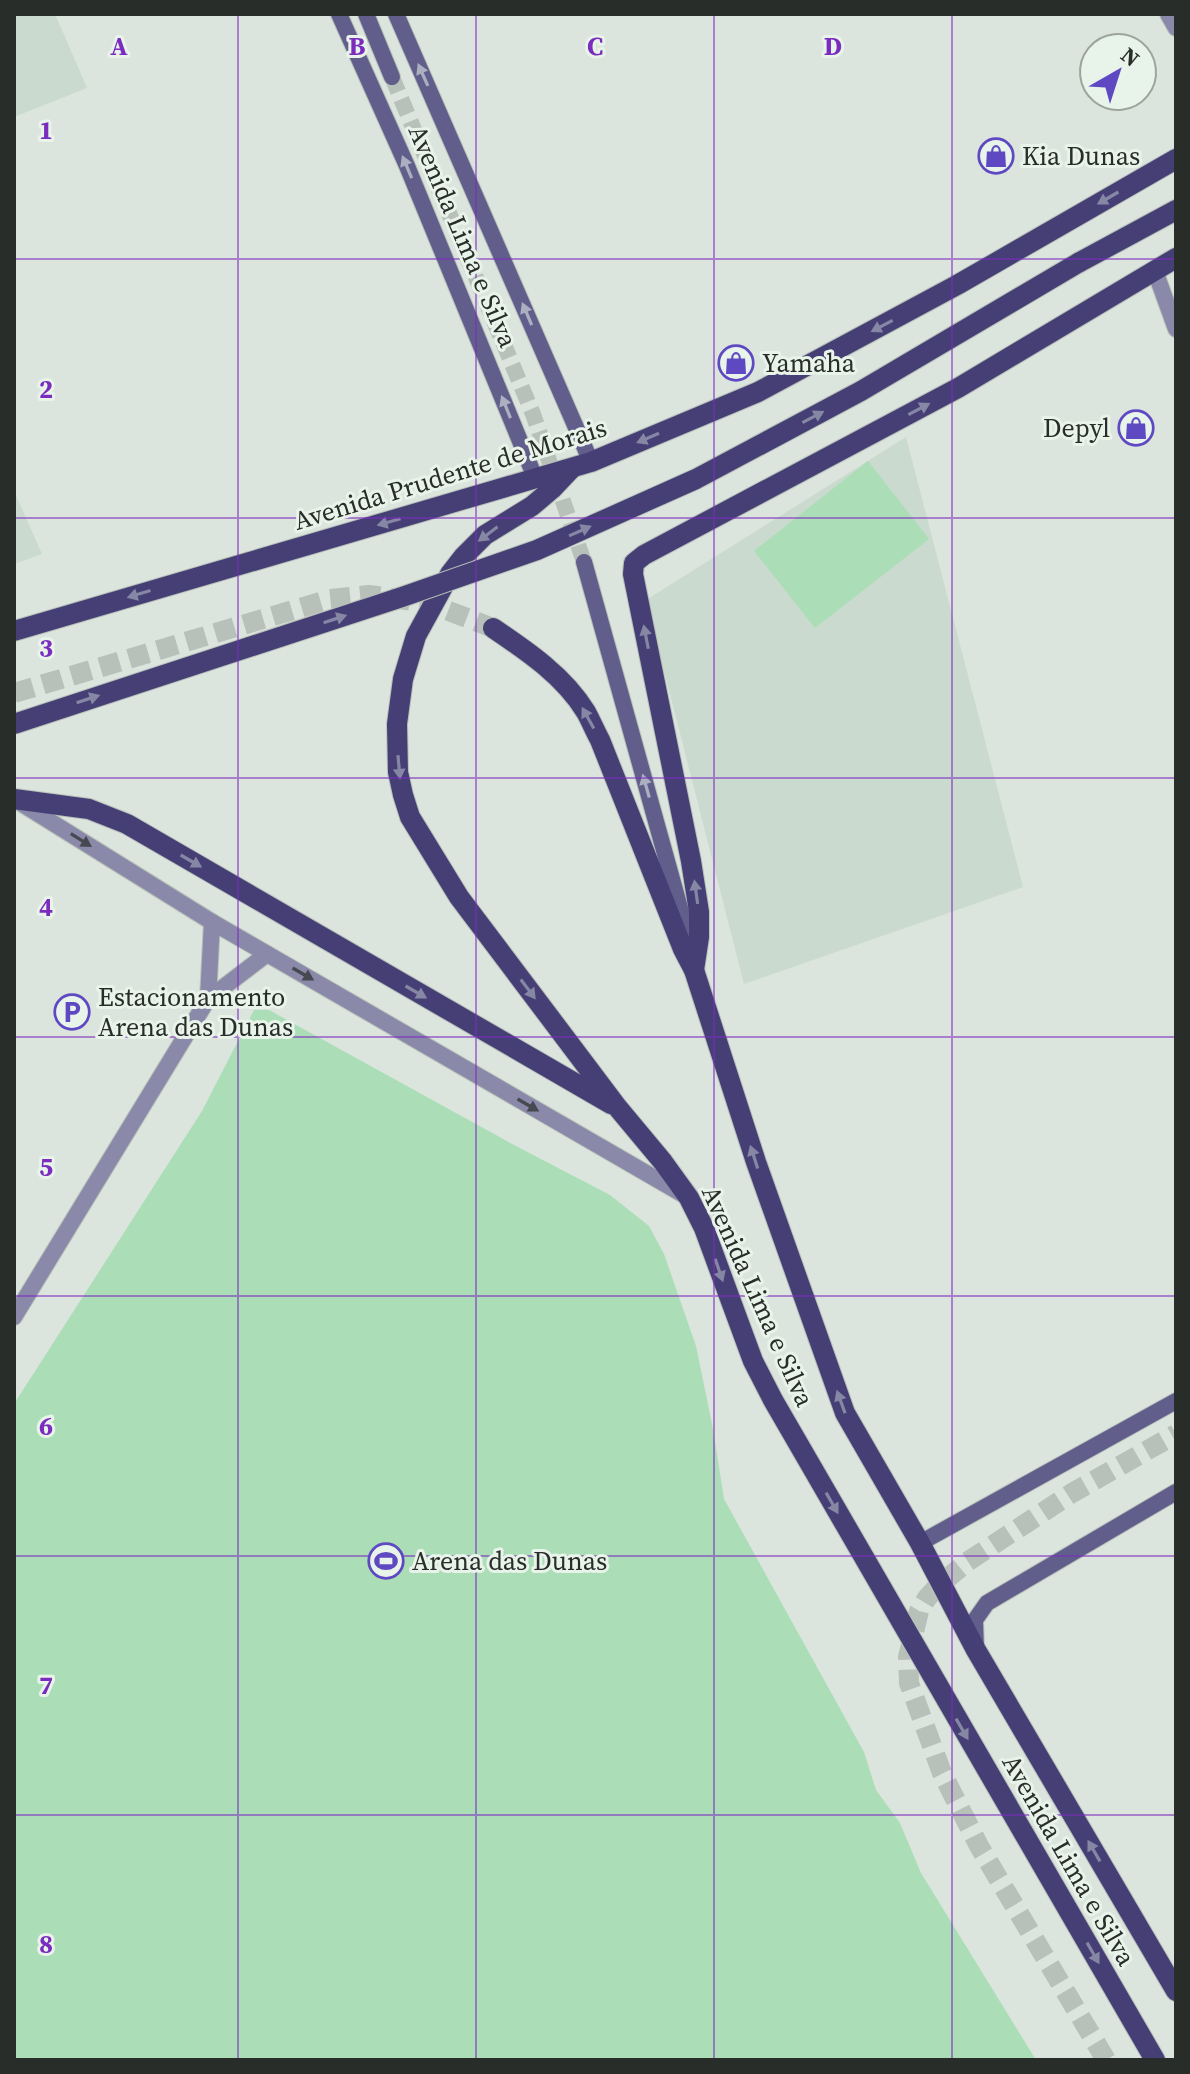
<svg xmlns="http://www.w3.org/2000/svg" width="1190" height="2074" viewBox="0 0 1190 2074" font-family="'Source Serif 4',serif">
<style>
.built{fill:#cadace}
.green{fill:#abddb6}
.lines{fill:none;stroke-linecap:round;stroke-linejoin:round}
.secondary-tunnel{stroke:#b7c0b9;stroke-width:16;stroke-dasharray:16 8;stroke-linecap:butt}
.primary-tunnel{stroke:#b7c0b9;stroke-width:20;stroke-dasharray:20 10;stroke-linecap:butt}
.street-casing{stroke:#b7c0b9;stroke-width:18}
.secondary-casing{stroke:#b7c0b9;stroke-width:18}
.primary-casing{stroke:#b7c0b9;stroke-width:22}
.street{stroke:#8a89a9;stroke-width:16}
.secondary{stroke:#615e8c;stroke-width:16}
.primary{stroke:#453f76;stroke-width:20}
.primary-bridge-casing{stroke:#b7c0b9;stroke-width:22;stroke-linecap:butt}
.primary-bridge{stroke:#453f76;stroke-width:20}
.oneway{fill:#abb0c0}
.oneway2{fill:#8687a4}
.oneway3{fill:#464950}
.grid{fill:none;stroke:#7b2cbf;stroke-width:2;stroke-opacity:0.55}
.labels{text-anchor:middle;dominant-baseline:central;stroke-width:6;stroke-linejoin:round;paint-order:stroke}
.poi-label{font-size:26px;fill:#292d2a;stroke:#e8f3ea;text-anchor:start}
.street-label{font-size:26px;fill:#292d2a;stroke:#e8f3ea}
.grid-label{font-size:26px;text-anchor:middle;font-weight:bold;fill:#7b2cbf;stroke:#e8f3ea;stroke-width:6;stroke-linejoin:round;paint-order:stroke}
</style>
<rect width="100%" height="100%" fill="#dbe5dd"/>
<!-- built -->
<g class="built">
<path d="M14 14H55L87 88 14 117Z"/>
<path d="M906 437 1023 887 744 984 646 600Z"/>
<path d="M14 491 42 554 14 564Z"/>
</g>
<!-- green -->
<g class="green">
<path d="M868 461 929 539 815 628 754 551Z"/>
<path d="M254 1010H269L514 1145 610 1195 649 1226 664 1254 696 1346 713 1429 724 1499 864 1752 876 1790 900 1823 921 1873 1036 2060H14V1404L202 1111Z"/>
</g>
<g class="lines">
<!-- secondary-tunnel -->
<path class="secondary-tunnel" d="M392 77 533 414 584 562"/>
<!-- primary-tunnel -->
<g class="primary-tunnel">
<path d="M14 693 330 599 369 595 428 603 493 628"/>
<path d="M1106 2060 979 1846 942 1773 909 1683 908 1657 919 1611 927 1598 937 1587 967 1562 1072 1493 1176 1434"/>
</g>
<defs>
<g id="street">
<path d="M1168 14 1176 28"/>
<path d="M1155 271 1176 329"/>
<path d="M19 802 212 922 684 1195"/>
<path d="M208 999 212 922"/>
<path d="M14 1317 208 999 267 954"/>
</g>
<g id="secondary">
<path d="M339 14 407 166 536 480"/>
<path d="M366 14 392 77"/>
<path d="M396 14 591 462"/>
<path d="M584 562 690 944"/>
<path d="M920 1543 1176 1401"/>
<path d="M976 1649 975 1620 987 1603 1176 1492"/>
</g>
<g id="primary">
<path d="M1078 263 1176 210"/>
<path d="M571 469 552 489 532 506 485 535 464 556 450 574 416 636 403 679 397 724 398 772 403 795 410 817 459 897 618 1108 663 1162 689 1198 704 1228 753 1361 773 1400 1155 2060"/>
<path d="M493 628C527 651 564 676 586 712 591 721 595 731 600 740L683 949 694 970 756 1162 845 1413 920 1543 976 1650 1176 1991"/>
<path d="M14 631 591 462 758 392 957 285 1176 159"/>
<path d="M14 799 89 809 127 824 611 1104"/>
<path d="M694 970 699 937V912L691 861 633 574 634 563 644 555 958 388 1176 258"/>
</g>
</defs>
<!-- street casing -->
<use href="#street" class="street-casing"/>
<!-- secondary casing -->
<use href="#secondary" class="secondary-casing"/>
<!-- primary casing -->
<use href="#primary" class="primary-casing"/>
<!-- street -->
<use href="#street" class="street"/>
<!-- secondary -->
<use href="#secondary" class="secondary"/>
<!-- primary -->
<use href="#primary" class="primary"/>
<defs>
<path id="primary-bridge" d="M14 724 402 597 537 550 696 479 861 391 1078 263"/>
</defs>
<!-- primary-bridge casing -->
<use href="#primary-bridge" class="primary-bridge-casing"/>
<!-- primary-bridge -->
<use href="#primary-bridge" class="primary-bridge"/>
</g>
<!-- one-way arrows -->
<defs><path id="oneway-solid" d="M-6-.8H1V-3.2L6.5 0L1 3.2V.8H-6Z" transform="scale(2)"/></defs>
<g class="oneway">
<use href="#oneway-solid" transform="translate(423 75) rotate(-114)"/>
<use href="#oneway-solid" transform="translate(407 167) rotate(-113)"/>
<use href="#oneway-solid" transform="translate(527 314) rotate(-113)"/>
<use href="#oneway-solid" transform="translate(506 407) rotate(-112)"/>
<use href="#oneway-solid" transform="translate(646 786) rotate(-106)"/>
</g>
<g class="oneway2">
<use href="#oneway-solid" transform="translate(1108 198) rotate(150)"/>
<use href="#oneway-solid" transform="translate(882 326) rotate(152)"/>
<use href="#oneway-solid" transform="translate(919 409) rotate(-28)"/>
<use href="#oneway-solid" transform="translate(813 417) rotate(-28)"/>
<use href="#oneway-solid" transform="translate(648 438) rotate(157)"/>
<use href="#oneway-solid" transform="translate(389 522) rotate(164)"/>
<use href="#oneway-solid" transform="translate(580 531) rotate(-24)"/>
<use href="#oneway-solid" transform="translate(488 534) rotate(143)"/>
<use href="#oneway-solid" transform="translate(139 594) rotate(163)"/>
<use href="#oneway-solid" transform="translate(335 619) rotate(-18)"/>
<use href="#oneway-solid" transform="translate(646 637) rotate(-101)"/>
<use href="#oneway-solid" transform="translate(88 699) rotate(-18)"/>
<use href="#oneway-solid" transform="translate(588 718) rotate(-119)"/>
<use href="#oneway-solid" transform="translate(399 767) rotate(85)"/>
<use href="#oneway-solid" transform="translate(191 861) rotate(30)"/>
<use href="#oneway-solid" transform="translate(696 892) rotate(-98)"/>
<use href="#oneway-solid" transform="translate(528 989) rotate(53)"/>
<use href="#oneway-solid" transform="translate(416 992) rotate(30)"/>
<use href="#oneway-solid" transform="translate(754 1157) rotate(-108)"/>
<use href="#oneway-solid" transform="translate(719 1270) rotate(71)"/>
<use href="#oneway-solid" transform="translate(841 1402) rotate(-110)"/>
<use href="#oneway-solid" transform="translate(832 1503) rotate(60)"/>
<use href="#oneway-solid" transform="translate(962 1729) rotate(60)"/>
<use href="#oneway-solid" transform="translate(1094 1851) rotate(-120)"/>
<use href="#oneway-solid" transform="translate(1093 1953) rotate(60)"/>
</g>
<g class="oneway3">
<use href="#oneway-solid" transform="translate(81 840) rotate(32)"/>
<use href="#oneway-solid" transform="translate(303 974) rotate(30)"/>
<use href="#oneway-solid" transform="translate(528 1105) rotate(30)"/>
</g>
<!-- grid -->
<path class="grid" d="M238 14V2060M476 14V2060M714 14V2060M952 14V2060M14 259H1176M14 518H1176M14 778H1176M14 1037H1176M14 1296H1176M14 1556H1176M14 1815H1176"/>
<!-- icons -->
<defs>
<symbol id="shop-ring" viewBox="-11 -11 22 22"><circle r="9.5" fill="#e8f3ea" stroke="#5f49c2" stroke-width="1.5"/><path d="M-5-2.5h2.3a2.7 3.5 0 0 1 5.4 0H5L5.5 6h-11ZM-1.5-2.5h3a1.5 2.3 0 0 0-3 0Z" fill="#5f49c2"/></symbol>
<symbol id="parking-ring" viewBox="-11 -11 22 22"><circle r="9.5" fill="#e8f3ea" stroke="#5f49c2" stroke-width="1.5"/><path d="M-3.5-5.5H1a3.5 3.5 0 0 1 0 7H-1V5.5H-3.5ZM-1-3.4V-.6H.8a1.4 1.4 0 0 0 0-2.8Z" fill="#5f49c2"/></symbol>
<symbol id="stadium-ring" viewBox="-11 -11 22 22"><circle r="9.5" fill="#e8f3ea" stroke="#5f49c2" stroke-width="1.5"/><path d="M0-5a6.5 5 0 1 0 0 10a6.5 5 0 1 0 0-10ZM-3.5-1.8h7v3.6h-7Z" fill="#5f49c2"/></symbol>
</defs>
<g fill-rule="evenodd">
<use href="#shop-ring" x="976" y="136" width="40" height="40"/>
<use href="#shop-ring" x="716" y="343" width="40" height="40"/>
<use href="#shop-ring" x="1116" y="408" width="40" height="40"/>
<use href="#parking-ring" x="52" y="992" width="40" height="40"/>
<use href="#stadium-ring" x="366" y="1541" width="40" height="40"/>
</g>
<g class="labels">
<!-- poi labels -->
<g class="poi-label">
<text x="1022" y="156">Kia Dunas</text>
<text x="762" y="363">Yamaha</text>
<text x="1110" y="428" text-anchor="end">Depyl</text>
<text x="98" y="997">Estacionamento<tspan x="98" dy="30">Arena das Dunas</tspan></text>
<text x="412" y="1561">Arena das Dunas</text>
</g>
<!-- street labels -->
<g class="street-label">
<text transform="translate(463 236) rotate(67)">Avenida Lima e Silva</text>
<text transform="translate(450 474) rotate(-17)">Avenida Prudente de Morais</text>
<text transform="translate(758 1296) rotate(66)">Avenida Lima e Silva</text>
<text transform="translate(1069 1860) rotate(60)">Avenida Lima e Silva</text>
</g>
</g>
<g class="grid-label">
<text x="119" y="55">A</text>
<text x="357" y="55">B</text>
<text x="595" y="55">C</text>
<text x="833" y="55">D</text>
<text x="46" y="139">1</text>
<text x="46" y="398">2</text>
<text x="46" y="657">3</text>
<text x="46" y="916">4</text>
<text x="46" y="1176">5</text>
<text x="46" y="1435">6</text>
<text x="46" y="1694">7</text>
<text x="46" y="1953">8</text>
</g>
<!-- border -->
<rect width="1190" height="2074" fill="none" stroke="#292d2a" stroke-width="32"/>
<!-- north arrow -->
<g transform="translate(1118 72) rotate(39)"><circle r="38" fill="#e8f3ea" stroke="#9ca49d" stroke-width="2"/>
<path d="M0-6L14 30L0 20L-14 30Z" fill="#5f49c2"/>
<text y="-12" font-size="22" font-weight="bold" text-anchor="middle" fill="#292d2a">N</text>
</g>
</svg>
